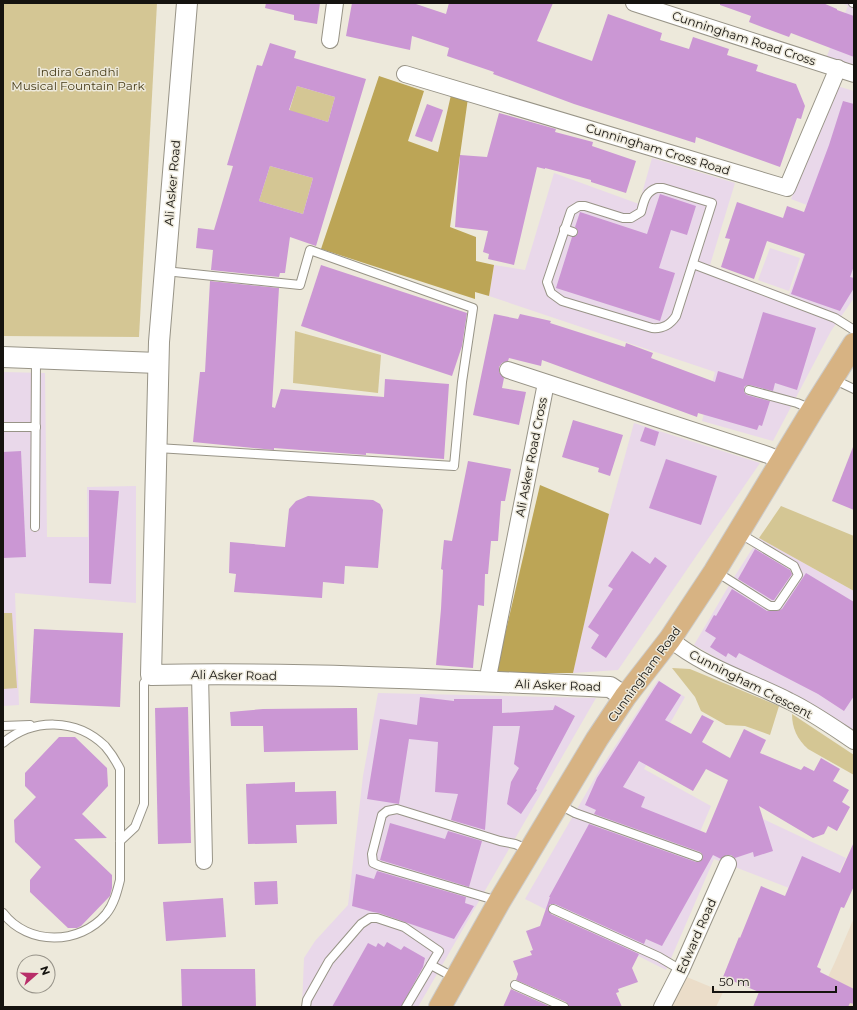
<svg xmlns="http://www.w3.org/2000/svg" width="857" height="1010" viewBox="0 0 857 1010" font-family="Montserrat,sans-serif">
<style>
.commercial{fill:#e9d8ea}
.education{fill:#ebddc9}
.green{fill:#d4c694}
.forest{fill:#bca556}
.building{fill:#cb97d4;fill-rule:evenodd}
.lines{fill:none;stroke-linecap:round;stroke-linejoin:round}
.service-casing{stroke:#989487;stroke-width:10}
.minor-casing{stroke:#989487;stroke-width:18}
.tertiary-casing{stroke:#989487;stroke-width:22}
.primary-casing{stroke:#cccbca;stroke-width:24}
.service{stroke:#fff;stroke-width:8}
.minor{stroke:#fff;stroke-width:16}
.tertiary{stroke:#fff;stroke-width:20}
.primary{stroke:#d7b383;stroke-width:22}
.labels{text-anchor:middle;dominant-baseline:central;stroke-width:3;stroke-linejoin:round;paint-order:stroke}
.street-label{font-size:12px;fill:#15130f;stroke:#ede9db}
.park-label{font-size:12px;fill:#463c19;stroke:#ede9db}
</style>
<rect width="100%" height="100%" fill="#ede9db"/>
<!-- commercial -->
<g class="commercial">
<path d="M842 3H854V68L826 58 848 6Z"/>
<path d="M837 86 854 91V298L831 331 773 441 702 421 715 372 489 296 494 265 525 270 554 173 639 204 652 158 735 183 710 265 789 295 820 210 791 199Z"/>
<path d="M770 248 800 258 789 291 758 280Z"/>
<path d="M3 372 45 373 47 537H88L87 487 136 486V603L15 593 19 705 3 706Z"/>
<path d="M634 423 760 463 618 670 573 673 609 514Z"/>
<path d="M759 538 854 591V735L694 645 731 582Z"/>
<path d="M658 680 685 697 644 769 711 806 691 853 709 856 761 818 846 858 825 902 714 859 666 970 525 899 599 771Z"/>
<path d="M378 693 596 698 418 1007H302L304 958 315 941 348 905 363 776Z"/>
</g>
<!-- education -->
<g class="education">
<path d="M854 918V1007H814L835 962Z"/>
<path d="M682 975 723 992 716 1007H666Z"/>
</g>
<!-- green -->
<g class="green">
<path d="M3 3H157L139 337 3 336Z"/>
<path d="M297 86 335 97 328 122 311 117 305 138 283 131Z"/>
<path d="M270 166 313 178 303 214 259 201Z"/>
<path d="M295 331 381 355 378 393 293 383Z"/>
<path d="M781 506 854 536V591L759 538Z"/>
<path d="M3 613H12L17 688 3 689Z"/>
<path d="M672 668 690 669 779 706 770 735 745 726 726 725 701 711 695 697Z"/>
<path d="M792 714 854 755V775L808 749C797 739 792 728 792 714Z"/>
</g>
<!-- forest -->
<g class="forest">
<path d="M379 76 424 91 408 141 438 152 451 95 468 98 450 227 476 237V261L494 265 489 296 475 292V299L321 249Z"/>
<path d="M540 485 609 514 573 673H496Z"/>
</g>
<!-- building -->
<g class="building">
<path d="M266 3H320L317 24 294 20V15L265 8Z"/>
<path d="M352 3H413L446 14 449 3H553L537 41 592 61 608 14 662 33 660 40 689 49 693 37 729 49 727 55 758 65 756 71 796 84 805 106 801 119 797 118 780 167 696 137 695 143 574 104 493 74 494 72 447 56 449 48 412 36 410 50 346 36Z"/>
<path d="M720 3H823L837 9V10L854 16V57L791 33 789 37 749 22 751 16 720 5Z"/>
<path d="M270 43 296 51 294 58 366 79 316 246 290 237 285 273H280L279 277 211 270 213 250 196 248 198 228 214 230 233 166 227 165 257 65 262 66ZM297 86 335 97 328 122 289 110ZM270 166 313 178 303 214 259 201Z"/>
<path d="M843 101 854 104V266L850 277 854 278V288L840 311 791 294 805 254 767 241 754 279 721 267 730 239 725 238 737 202 783 218 787 206 804 212 829 145Z"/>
<path d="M427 104 443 110 432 142 415 136Z"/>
<path d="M499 113 556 129 555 132 593 142 592 146 636 161 626 193 591 182V180L545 168V169L537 167 514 265 488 259 489 254 483 252 488 231 455 227 460 155 487 157Z"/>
<path d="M660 194 696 206 687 235 671 230 659 268 675 273 660 321 556 288 572 237 576 236 578 233V231L575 227 580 212 647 234Z"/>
<path d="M321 265 467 313 462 346 452 376 301 326Z"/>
<path d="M210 281 279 288 272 407 275 408 281 389 384 397 385 379 449 384 444 459 366 453V455L274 448V450L193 442 200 372H205Z"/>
<path d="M763 312 816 328 797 390 775 383 773 391 750 385 745 386 744 388V392L747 395 770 401 762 426 759 425 757 430 698 413 697 417 542 360 541 366 509 358 508 361 502 363 499 367V372L504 378 502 388 526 392 519 425 473 415 494 314 518 319 520 314 551 321 550 323 625 347 626 343 653 353 651 358 715 382 718 371 743 379Z"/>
<path d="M573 420 623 435 610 476 598 472 599 468 562 457Z"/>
<path d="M645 427 659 432 655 446 640 441Z"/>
<path d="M853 447H854V510L832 501Z"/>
<path d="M21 451 26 557 3 558V452Z"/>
<path d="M666 459 717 476 701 525 649 508Z"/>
<path d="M468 461 511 469 505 501H501L498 541H491L488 574H485L484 606 478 605 473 668 436 665 441 609 443 570 441 569 444 540 452 541Z"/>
<path d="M89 490 119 491 111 584 89 583Z"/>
<path d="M308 496 373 500 380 504 383 510 378 568 345 566 344 584 323 582 322 598 234 592 236 574 229 573 230 542 285 547 289 509 296 501Z"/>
<path d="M755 549 790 570 792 574 774 600H772L738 579Z"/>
<path d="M632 551 650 564 655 557 667 566 606 658 591 648 599 635 588 627 613 589 608 586Z"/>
<path d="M806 573 854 602V696L844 711 818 694 739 653 736 658 728 653 726 657 710 647 716 638 705 631 714 615 716 616 732 589 767 611H777L782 609Z"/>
<path d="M34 629 123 633 120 707 30 703Z"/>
<path d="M659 681 681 695 665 720 691 734 702 715 714 721 702 742 730 758 744 729 766 740 760 753 801 770 804 766 814 771 821 758 840 769 833 781 849 790 842 802 850 807 837 831 828 826 824 834 813 838 759 806 773 851 754 857 753 852 735 858 731 855H727L721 859 713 855 662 946 646 939 644 944 555 904H550L548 909 551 914 639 954 632 968 638 982 618 989 619 992 616 993 622 1007H569L566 1002 516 980 518 974 513 961 532 955 530 951 533 950 526 931 540 926 550 897H549L589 824 696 862 701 861 703 858 702 854 700 852 594 814 596 810 585 805 597 778ZM639 761 693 791 706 769 728 780 706 833 641 807 645 797 623 787Z"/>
<path d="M420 697 454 701V699H502V713L553 710 555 705 575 716 536 789 537 790 521 814 507 804 511 782 519 768 514 764 520 726H493L485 830 451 820 458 794 435 792 438 742 409 739 399 804 367 799 380 719 417 725Z"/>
<path d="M188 707 191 843 158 844 155 708Z"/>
<path d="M357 708 358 750 264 752 263 726H231L230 712 263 709Z"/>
<path d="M59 737H75L107 768 108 786 82 814 107 838 74 839 112 875V888L110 896 81 926 77 928H68L30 892V880L41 867 15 842 14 820 36 797 25 786V773Z"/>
<path d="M295 782V792L336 791 337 824 296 825 297 843 248 844 246 784Z"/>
<path d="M390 823 445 839 448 831 482 841 469 887 380 860Z"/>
<path d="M854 842V886L844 908 841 907 817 967 821 969 820 972 854 989V1004L850 1003 848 1007H753L759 992 723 977 739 937 740 938 761 886 785 896 802 856 840 873Z"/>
<path d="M377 871 466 897 465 903 474 906 454 939 379 913 373 912 352 906 356 874 374 879Z"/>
<path d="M277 881 278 904 255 905 254 882Z"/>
<path d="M223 898 226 937 166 941 163 902Z"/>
<path d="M387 942 401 950 404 946 425 958 423 967 401 1007H332L368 943 376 947 378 943 384 947Z"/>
<path d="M181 969H255L256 1007H182Z"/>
<path d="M511 989 513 990 551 1007H503Z"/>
</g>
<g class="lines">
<defs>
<g id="service">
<path d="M853 3H854"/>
<path d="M657 188H663L712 203 676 316C670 325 663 329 652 328L562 301 551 293 547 282 571 211 579 206H585L623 218H631L641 212C644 201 645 192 657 188Z"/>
<path d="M564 229 573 232"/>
<path d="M693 264 835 318 854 330"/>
<path d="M833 379 854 389"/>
<path d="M749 390 797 403 812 409"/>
<path d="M3 427H36"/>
<path d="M157 448 454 466 462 382 473 308 310 250 300 285 165 271"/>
<path d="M35 527 36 359"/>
<path d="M715 571 770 606H777L798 575 794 566 739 533"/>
<path d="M3 726 30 725"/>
<path d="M3 743C33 718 76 718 105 746 111 753 116 761 120 769V880C117 892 114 904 106 914 80 945 28 946 3 913"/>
<path d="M558 804 575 813 698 857"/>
<path d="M120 841 135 827 144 804V683L151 675"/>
<path d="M498 901 380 866 373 863 372 854 382 815 387 811 397 809 500 841 515 844 530 850"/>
<path d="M553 909 659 957 681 970"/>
<path d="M431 965 455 978"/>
<path d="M515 985 564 1007"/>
<path d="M306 1007 307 1000 329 961 361 924 370 918H377L404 927 439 951 406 1007"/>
</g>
<g id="minor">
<path d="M634 3 854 74"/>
<path d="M330 40 335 3"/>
<path d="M405 74 787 188 838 68"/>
<path d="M508 370 768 455 782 461"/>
<path d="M670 639C703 667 750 681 789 701 812 712 833 727 854 741"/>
<path d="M200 674 204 861"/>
<path d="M487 682 546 383"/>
<path d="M662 1007 681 970 728 864"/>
</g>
<g id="tertiary">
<path d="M187 3 159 342 151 675C304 672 457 680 610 687L625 697"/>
<path d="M3 357 158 363"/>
</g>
<path id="primary" d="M440 1007 499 902 597 739 625 697 670 639 715 571 813 409 854 344"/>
</defs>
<!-- service casing -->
<use href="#service" class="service-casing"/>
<!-- minor casing -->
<use href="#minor" class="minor-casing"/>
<!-- tertiary casing -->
<use href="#tertiary" class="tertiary-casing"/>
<!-- primary casing -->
<use href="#primary" class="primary-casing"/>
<!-- service -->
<use href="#service" class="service"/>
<!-- minor -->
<use href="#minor" class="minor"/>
<!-- tertiary -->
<use href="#tertiary" class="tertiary"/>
<!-- primary -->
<use href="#primary" class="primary"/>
</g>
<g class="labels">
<!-- street labels -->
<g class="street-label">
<text transform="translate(744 38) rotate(18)">Cunningham Road Cross</text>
<text transform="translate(658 149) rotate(17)">Cunningham Cross Road</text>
<text transform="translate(172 183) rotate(-85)">Ali Asker Road</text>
<text transform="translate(531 457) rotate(-79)">Ali Asker Road Cross</text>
<text transform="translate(644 674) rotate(-54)">Cunningham Road</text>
<text transform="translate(234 675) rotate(1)">Ali Asker Road</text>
<text transform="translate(751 684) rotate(27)">Cunningham Crescent</text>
<text transform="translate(558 685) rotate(2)">Ali Asker Road</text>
<text transform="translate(696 936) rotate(-66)">Edward Road</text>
</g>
<!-- park labels -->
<g class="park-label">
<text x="78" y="71">Indira Gandhi<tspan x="78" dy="14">Musical Fountain Park</tspan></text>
</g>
</g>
<!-- border -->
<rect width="857" height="1010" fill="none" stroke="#15130f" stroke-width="8"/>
<!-- north arrow -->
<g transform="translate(36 974) rotate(70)"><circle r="19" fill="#ede9db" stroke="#979389"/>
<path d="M0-3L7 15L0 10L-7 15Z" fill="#b82e69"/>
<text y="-6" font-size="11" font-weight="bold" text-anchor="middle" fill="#15130f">N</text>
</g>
<!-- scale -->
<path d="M713 986v6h123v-6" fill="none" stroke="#15130f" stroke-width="2"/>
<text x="719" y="986" font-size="12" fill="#15130f" stroke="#ede9db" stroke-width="3" paint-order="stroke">50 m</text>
</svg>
